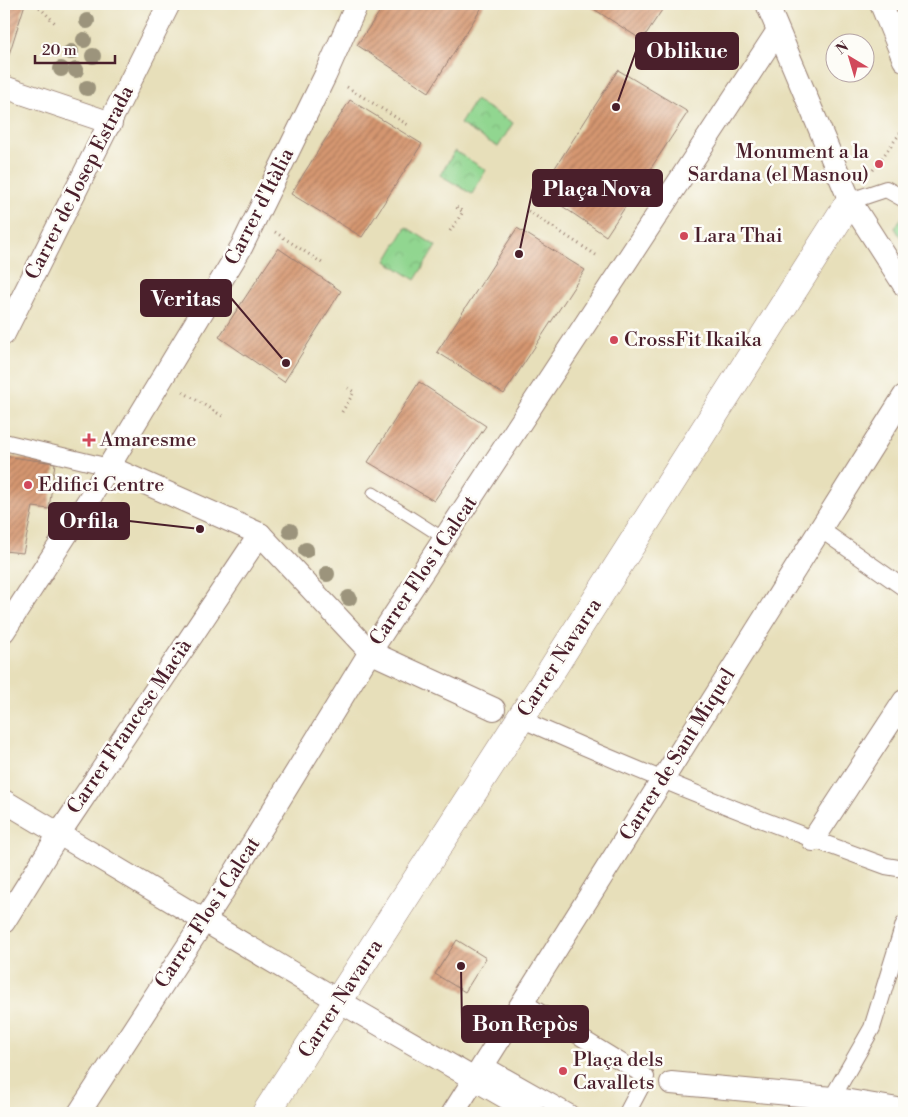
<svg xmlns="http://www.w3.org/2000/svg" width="908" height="1117" viewBox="0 0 908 1117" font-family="'Libre Bodoni',serif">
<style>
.park{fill:url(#park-crowns);stroke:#6e7a5e}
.building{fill:url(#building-hatch)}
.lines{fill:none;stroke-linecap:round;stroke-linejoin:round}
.service-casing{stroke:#987f72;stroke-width:13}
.pedestrian-casing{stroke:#987f72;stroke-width:18}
.minor-casing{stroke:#987f72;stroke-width:24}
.tertiary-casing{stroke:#987f72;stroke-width:29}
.path{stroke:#987f72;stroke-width:3;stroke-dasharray:1 4;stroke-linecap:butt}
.service{stroke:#fff;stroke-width:11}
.pedestrian{stroke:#fff;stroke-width:16}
.minor{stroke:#fff;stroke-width:22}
.tertiary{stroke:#fff;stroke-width:28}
.tree{fill:#9c947c}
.poi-dot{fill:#d1495b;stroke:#fdfcf7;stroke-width:2}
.labels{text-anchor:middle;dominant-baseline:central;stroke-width:5;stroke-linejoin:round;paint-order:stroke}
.poi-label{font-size:20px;fill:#4a1f2b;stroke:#fdfcf7;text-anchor:start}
.street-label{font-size:20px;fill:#4a1f2b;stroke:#fdfcf7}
.leader{fill:none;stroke:#4a1f2b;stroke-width:2}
.callout-dot{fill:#4a1f2b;stroke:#fdfcf7;stroke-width:2}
.callout{fill:#4a1f2b;stroke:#4a1f2b;stroke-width:2}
.callout-label{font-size:21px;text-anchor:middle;font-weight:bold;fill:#fff}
</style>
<defs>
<pattern id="park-crowns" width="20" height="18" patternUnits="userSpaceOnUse" patternTransform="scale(1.25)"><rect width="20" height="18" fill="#91d690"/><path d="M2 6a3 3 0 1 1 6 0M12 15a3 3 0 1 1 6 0" fill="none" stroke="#7fb77c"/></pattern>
<pattern id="building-hatch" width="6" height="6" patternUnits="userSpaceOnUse" patternTransform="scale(1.25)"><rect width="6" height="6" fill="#d59771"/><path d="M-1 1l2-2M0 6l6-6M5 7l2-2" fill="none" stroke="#af7b5d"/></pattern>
</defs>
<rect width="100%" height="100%" fill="#fdfcf7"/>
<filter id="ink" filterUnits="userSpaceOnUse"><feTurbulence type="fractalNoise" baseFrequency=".02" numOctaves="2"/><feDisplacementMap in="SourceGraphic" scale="10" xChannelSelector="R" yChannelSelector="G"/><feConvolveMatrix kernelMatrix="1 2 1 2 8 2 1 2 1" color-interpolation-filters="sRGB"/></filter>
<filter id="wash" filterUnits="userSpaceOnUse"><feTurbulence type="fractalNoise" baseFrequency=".0096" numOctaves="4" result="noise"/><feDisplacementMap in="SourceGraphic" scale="20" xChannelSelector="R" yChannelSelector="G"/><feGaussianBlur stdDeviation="1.12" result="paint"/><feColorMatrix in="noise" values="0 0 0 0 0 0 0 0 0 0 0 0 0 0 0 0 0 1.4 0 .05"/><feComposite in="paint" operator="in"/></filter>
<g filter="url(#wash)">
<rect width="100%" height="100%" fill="#e7dfba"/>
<!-- park -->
<g class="park">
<path d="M475 100 513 123 498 147 460 124Z"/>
<path d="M455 151 486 170 472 194 440 175Z"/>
<path d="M904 213V243L895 228Z"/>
<path d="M406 227 436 246 415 280 386 261Z"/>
</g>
<g id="blocks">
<!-- building -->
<g class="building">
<path d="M4 4H25L4 70Z"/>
<path d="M385 4H484L429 92 357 45Z"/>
<path d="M586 4H666L642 40Z"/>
<path d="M618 70 688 112 606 236 540 191Z"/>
<path d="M350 100 422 144 362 237 291 194Z"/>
<path d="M517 228 585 270 504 394 437 352Z"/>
<path d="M278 248 341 291 284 382 219 337Z"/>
<path d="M419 382 486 426 434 501 368 462Z"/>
<path d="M4 456 55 463 49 509 33 507 23 553 4 551Z"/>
<path d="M457 940 486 958 465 992 435 974Z"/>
</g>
</g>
</g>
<g filter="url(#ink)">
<use href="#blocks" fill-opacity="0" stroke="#987f72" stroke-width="1"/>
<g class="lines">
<defs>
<path id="service" d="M373 493 445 539"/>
<g id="pedestrian">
<path d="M850 201 886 189 904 199"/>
<path d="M4 442 109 467"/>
<path d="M820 529 904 588"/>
<path d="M532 724C649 776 766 823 886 866L904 869"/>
<path d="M523 1002 646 1077 627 1113"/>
<path d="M483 1064 570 1113"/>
<path d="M832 1098 872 1028 904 924"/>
</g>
<g id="minor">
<path d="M767 4 850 201 904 285"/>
<path d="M881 4 904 60"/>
<path d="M4 87 111 123"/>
<path d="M4 334 169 4"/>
<path d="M109 467 260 534 370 652 494 709"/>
<path d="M4 631 88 501 242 246 325 76 357 4"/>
<path d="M4 801 339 1001 533 1113"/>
<path d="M813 840 904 701"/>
<path d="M4 922 59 834 260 534"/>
<path d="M671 1083 832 1098 904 1110"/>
<path d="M79 1113 219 898 370 652 777 32"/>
<path d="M453 1113 904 396"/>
</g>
<path id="tertiary" d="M266 1113 537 693 850 201"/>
</defs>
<!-- service casing -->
<use href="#service" class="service-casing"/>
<!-- pedestrian casing -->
<use href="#pedestrian" class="pedestrian-casing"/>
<!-- minor casing -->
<use href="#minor" class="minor-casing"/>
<!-- tertiary casing -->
<use href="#tertiary" class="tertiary-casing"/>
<!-- path -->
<g class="path">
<path d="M36 4 57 25"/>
<path d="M347 87 408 125"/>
<path d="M873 170 904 128"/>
<path d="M528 211 599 257"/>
<path d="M450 231 463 212 456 207"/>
<path d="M275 232 325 265"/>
<path d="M183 392 224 417"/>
<path d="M342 412 354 392 348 388"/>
</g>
<!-- service -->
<use href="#service" class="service"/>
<!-- pedestrian -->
<use href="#pedestrian" class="pedestrian"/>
<!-- minor -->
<use href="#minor" class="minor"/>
<!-- tertiary -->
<use href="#tertiary" class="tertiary"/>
</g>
<!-- trees -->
<g class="tree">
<circle cx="87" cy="21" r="8"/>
<circle cx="84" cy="40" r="8"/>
<circle cx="71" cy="52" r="8"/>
<circle cx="93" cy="56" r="8"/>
<circle cx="61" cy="69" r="8"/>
<circle cx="76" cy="70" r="8"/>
<circle cx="87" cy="88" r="8"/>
<circle cx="290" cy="531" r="8"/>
<circle cx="306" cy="550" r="8"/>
<circle cx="327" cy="574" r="8"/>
<circle cx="349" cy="598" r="8"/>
</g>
</g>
<!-- markers -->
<g class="poi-dot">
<circle cx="879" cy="164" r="5"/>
<circle cx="684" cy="236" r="5"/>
<circle cx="614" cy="340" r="5"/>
<path d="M86.5 432.5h5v5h5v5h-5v5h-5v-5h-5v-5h5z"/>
<circle cx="28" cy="485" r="5"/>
<circle cx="563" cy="1071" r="5"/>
</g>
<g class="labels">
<!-- poi labels -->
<g class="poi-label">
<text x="869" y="152" text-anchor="end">Monument a la<tspan x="869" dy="23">Sardana (el Masnou)</tspan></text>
<text x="694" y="236">Lara Thai</text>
<text x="624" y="340">CrossFit Ikaika</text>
<text x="100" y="440">Amaresme</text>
<text x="38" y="485">Edifici Centre</text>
<text x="573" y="1060">Plaça dels<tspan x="573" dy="23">Cavallets</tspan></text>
</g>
<!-- street labels -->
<g class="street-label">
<text transform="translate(80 183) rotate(-63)">Carrer de Josep Estrada</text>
<text transform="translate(260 207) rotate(-63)">Carrer d'Itàlia</text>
<text transform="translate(424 571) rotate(-56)">Carrer Flos i Calcat</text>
<text transform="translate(560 658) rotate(-57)">Carrer Navarra</text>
<text transform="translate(130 727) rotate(-56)">Carrer Francesc Macià</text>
<text transform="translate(678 755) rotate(-58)">Carrer de Sant Miquel</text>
<text transform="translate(208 913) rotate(-57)">Carrer Flos i Calcat</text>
<text transform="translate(341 999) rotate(-57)">Carrer Navarra</text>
</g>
</g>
<!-- callouts -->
<path class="leader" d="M616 107L636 51M519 254L533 188M286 363L231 298M200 529L129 521M461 966L462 1024"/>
<g class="callout-dot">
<circle cx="616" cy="107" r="5"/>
<circle cx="519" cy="254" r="5"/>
<circle cx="286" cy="363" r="5"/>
<circle cx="200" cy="529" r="5"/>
<circle cx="461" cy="966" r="5"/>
</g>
<g class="callout">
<rect x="636" y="33" width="102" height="36" rx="5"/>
<rect x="533" y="170" width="129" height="36" rx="5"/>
<rect x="141" y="280" width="90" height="36" rx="5"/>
<rect x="49" y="503" width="80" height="36" rx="5"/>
<rect x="462" y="1006" width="126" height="36" rx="5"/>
</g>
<g class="callout-label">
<text x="687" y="58">Oblikue</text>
<text x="597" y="196">Plaça Nova</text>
<text x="186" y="306">Veritas</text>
<text x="89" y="528">Orfila</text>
<text x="525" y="1031">Bon Repòs</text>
</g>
<!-- margin -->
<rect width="908" height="1117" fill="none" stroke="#fdfcf7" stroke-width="20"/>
<!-- north arrow -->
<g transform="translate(850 58) rotate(322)"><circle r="24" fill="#fdfcf7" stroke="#b5a4a5"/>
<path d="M0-4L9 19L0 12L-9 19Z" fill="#d1495b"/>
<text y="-8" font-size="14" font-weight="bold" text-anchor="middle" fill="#4a1f2b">N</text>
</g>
<!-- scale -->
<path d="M35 55v8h80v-8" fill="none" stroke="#4a1f2b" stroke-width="2.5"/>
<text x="42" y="55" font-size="15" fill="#4a1f2b" stroke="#fdfcf7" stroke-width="4" paint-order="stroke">20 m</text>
</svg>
